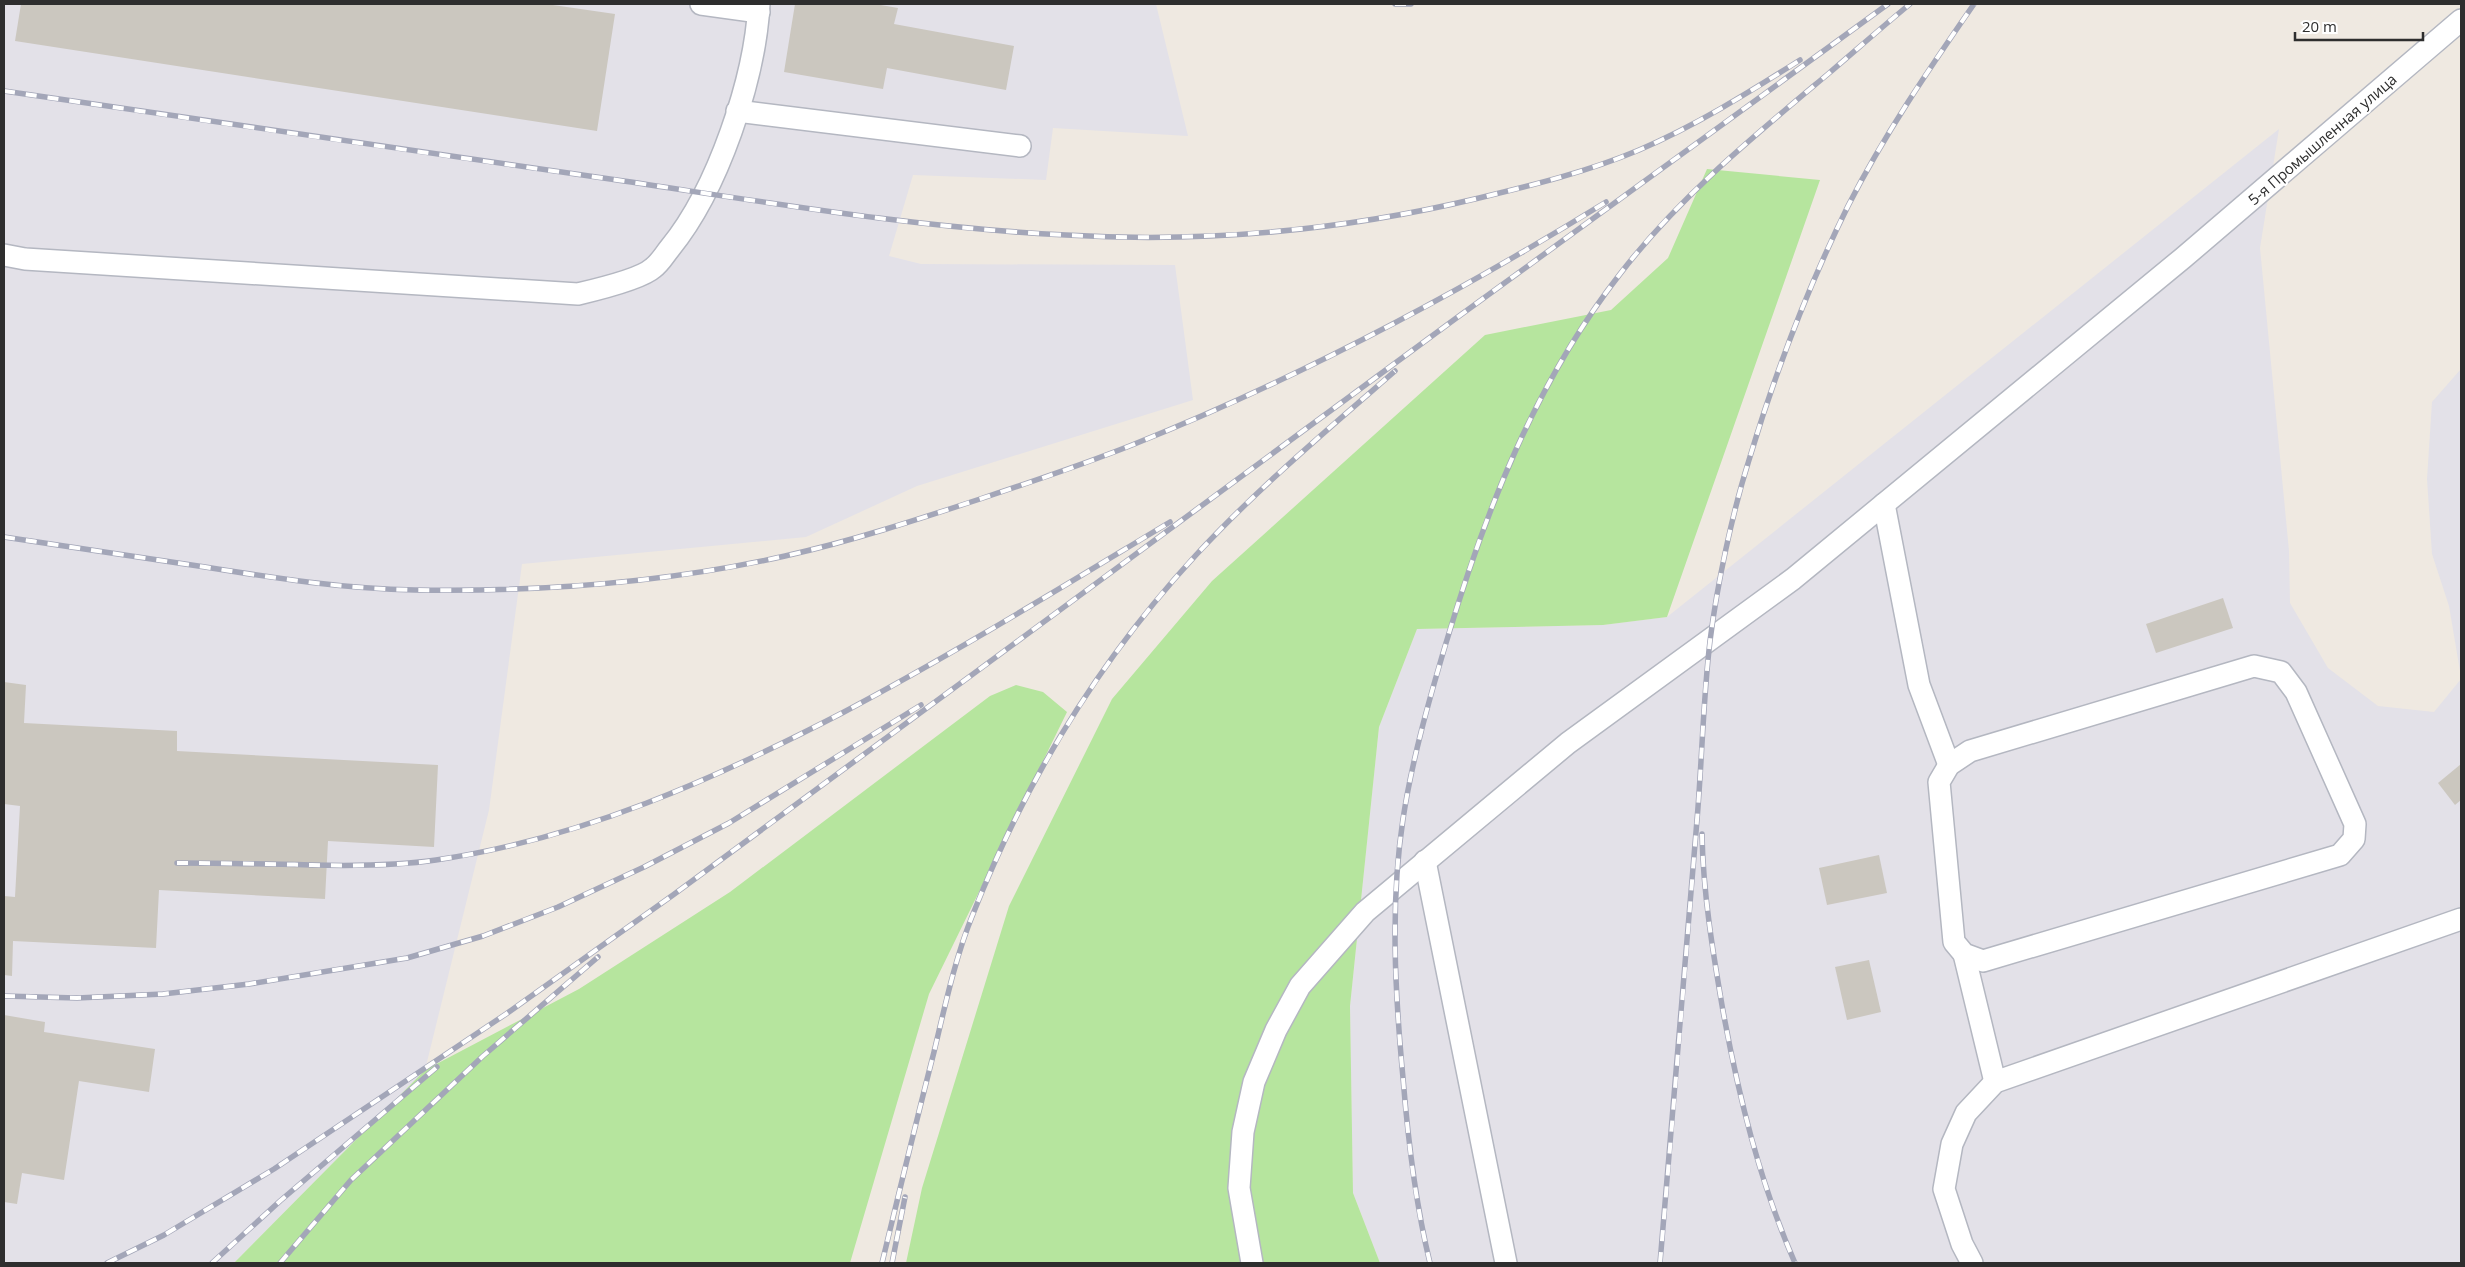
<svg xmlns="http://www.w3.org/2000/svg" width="2465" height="1267" viewBox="0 0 2465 1267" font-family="'Open Sans',sans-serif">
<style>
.industrial{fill:#e3e1e8}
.green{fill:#b6e59e}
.building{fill:#cbc7bf}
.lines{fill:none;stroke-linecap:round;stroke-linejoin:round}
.service-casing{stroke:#b4b7c1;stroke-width:24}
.service{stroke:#fff;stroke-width:21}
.rail-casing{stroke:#a3a6b8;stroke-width:5.5}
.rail{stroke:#fff;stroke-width:4;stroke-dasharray:11;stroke-linecap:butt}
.labels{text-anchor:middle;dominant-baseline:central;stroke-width:4;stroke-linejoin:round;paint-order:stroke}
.street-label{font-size:15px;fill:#2e2e2e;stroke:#fff}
</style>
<rect width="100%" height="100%" fill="#efe9e1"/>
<!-- industrial -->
<g class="industrial">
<path d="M4 4H1156L1188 136 1053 128 1046 180 913 175 889 256 921 264 1175 265 1193 400 917 486 806 537 522 564 489 810 425 1070 234 1263H4Z"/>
<path d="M2279 129 2260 248 2289 551 2290 603 2328 668 2378 706 2434 712 2461 679V1263H1380L1353 1193 1350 1006 1379 727 1417 629 1603 625 1667 617Z"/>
<path d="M2461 369V677L2449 606 2432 554 2427 479 2432 402Z"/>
</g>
<!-- green -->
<g class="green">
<path d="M1707 169 1820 180 1667 617 1603 625 1417 629 1379 727 1350 1006 1353 1193 1380 1263H906L922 1188 1009 906 1112 699 1212 581 1485 335 1611 310 1668 258Z"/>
<path d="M1016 685 1043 692 1067 712 929 994 850 1263H234L425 1070 579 989 730 892 990 696Z"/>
</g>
<!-- building -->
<g class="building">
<path d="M21 4H546L615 14 597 131 15 41Z"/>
<path d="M795 4H875L898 8 894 24 1014 46 1006 90 887 68 883 89 784 72Z"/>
<path d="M2223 598 2233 628 2156 653 2146 624Z"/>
<path d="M4 682 26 685 24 723 177 731V751L438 765 434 847 328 841 325 899 159 890 156 948 13 941 12 976 4 975V896L15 897 20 806 4 804Z"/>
<path d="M2461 764V800L2455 805 2438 783Z"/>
<path d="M1879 855 1887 893 1827 905 1819 868Z"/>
<path d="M1869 960 1881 1012 1847 1020 1835 967Z"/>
<path d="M4 1015 45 1022 44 1032 155 1049 149 1092 79 1081 64 1180 22 1173 17 1204 4 1202Z"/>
</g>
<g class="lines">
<defs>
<g id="service">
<path d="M701 4 759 12"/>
<path d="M737 111 1020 146"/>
<path d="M4 255 25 259 578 294C595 290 641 279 653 268 660 263 665 254 670 248 718 189 755 79 759 4"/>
<path d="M1884 504 1919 685 1949 765"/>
<path d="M2254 666 2281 672 2296 692 2355 824 2354 839 2340 855 1983 961 1964 954 1954 942 1939 782 1949 765 1970 751Z"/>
<path d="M1425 861 1506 1263"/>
<path d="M1964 954 1995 1082"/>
<path d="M1252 1263 1239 1188 1243 1132 1254 1082 1276 1030 1300 986 1365 912 1568 743 1793 579 2183 258 2461 20"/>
<path d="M1972 1263 1962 1244 1944 1189 1952 1144 1966 1113 1995 1082 2461 919"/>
</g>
</defs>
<!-- service casing -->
<use href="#service" class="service-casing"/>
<!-- service -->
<use href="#service" class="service"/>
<defs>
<g id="rail">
<path d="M1395 4H1411"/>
<path d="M4 91C208 121 412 151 617 180 766 202 916 228 1066 235 1204 243 1346 230 1479 198 1533 185 1587 172 1639 150 1695 126 1748 93 1800 60"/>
<path d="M4 537C71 547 138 557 205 567 274 578 345 589 415 590 538 592 665 583 785 556 852 541 916 520 980 499 1031 482 1082 465 1132 445 1297 379 1455 295 1606 202"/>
<path d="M1702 834C1703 893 1713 953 1723 1011 1739 1098 1760 1183 1795 1263"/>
<path d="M177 863C222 863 267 864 312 865 353 866 395 866 436 860 581 839 715 779 844 712 955 653 1062 587 1170 522"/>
<path d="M4 996 77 998 163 994 249 984 407 958 483 936 558 907 644 867 729 823 921 705"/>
<path d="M107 1263 164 1235 274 1169 506 1014 673 895 1455 319 1888 4"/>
<path d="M212 1263 280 1201 437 1067"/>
<path d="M280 1263 351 1180 483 1056 598 957"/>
<path d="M882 1263C899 1193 916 1122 934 1052 945 1006 955 958 973 914 1025 782 1100 659 1196 555 1257 489 1327 430 1395 371"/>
<path d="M892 1263 905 1197"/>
<path d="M1430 1263C1415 1202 1408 1140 1403 1078 1395 992 1390 904 1403 819 1412 760 1429 700 1446 643 1485 512 1535 383 1620 274 1679 197 1754 136 1828 74 1855 51 1882 27 1910 4"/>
<path d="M1660 1263C1673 1116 1685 968 1697 820 1702 761 1703 700 1710 641 1717 585 1732 514 1749 460 1775 373 1808 287 1848 206 1884 135 1929 69 1974 4"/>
</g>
</defs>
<!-- rail casing -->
<use href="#rail" class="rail-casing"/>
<!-- rail -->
<use href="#rail" class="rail"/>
</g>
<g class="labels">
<!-- street labels -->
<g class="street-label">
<text transform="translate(2322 139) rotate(-41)">5-я Промышленная улица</text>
</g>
</g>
<!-- border -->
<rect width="2465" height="1267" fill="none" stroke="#2e2e2e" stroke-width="10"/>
<!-- scale -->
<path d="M2295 32v8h128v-8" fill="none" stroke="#2e2e2e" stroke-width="2.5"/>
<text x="2302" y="32" font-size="15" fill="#2e2e2e" stroke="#ffffff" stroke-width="4" paint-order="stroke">20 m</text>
</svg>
